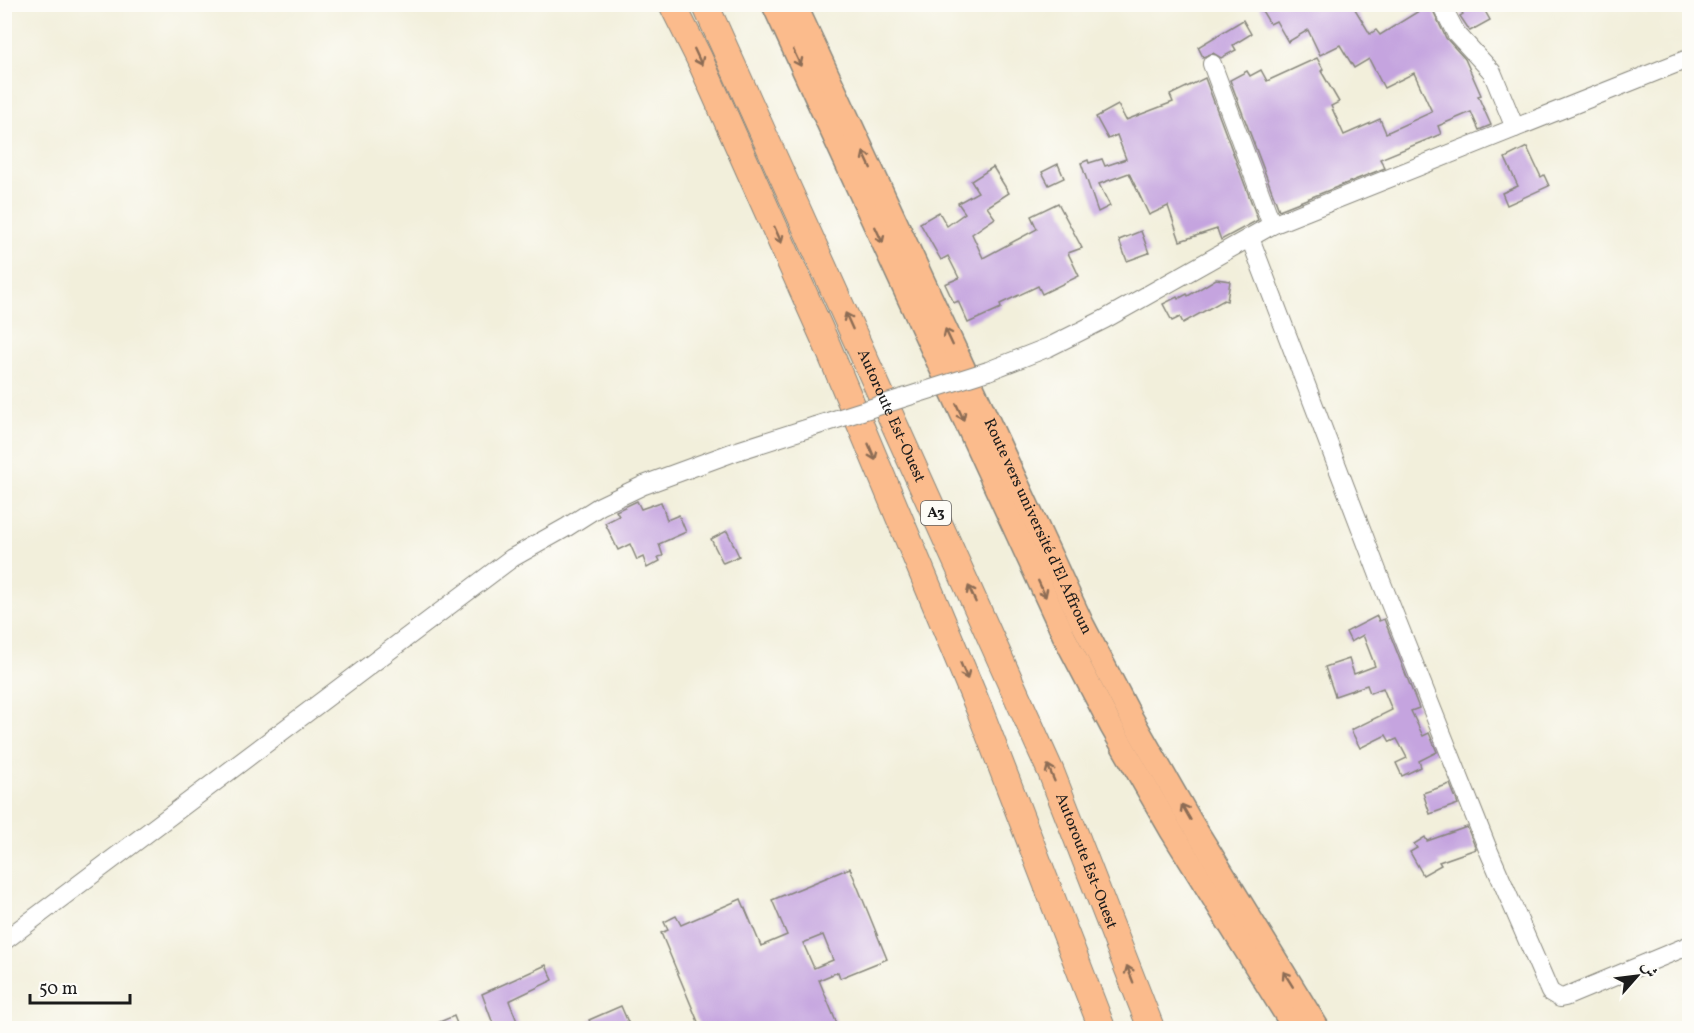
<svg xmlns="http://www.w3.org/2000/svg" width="1694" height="1033" viewBox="0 0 1694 1033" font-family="Vollkorn,Amiri,serif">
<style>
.building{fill:#c5a4df;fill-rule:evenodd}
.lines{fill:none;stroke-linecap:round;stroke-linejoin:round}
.minor-casing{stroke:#87867c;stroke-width:20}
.major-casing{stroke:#87867c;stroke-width:25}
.highway-casing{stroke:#87867c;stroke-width:28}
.minor{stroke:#fff;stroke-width:18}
.major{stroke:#fbbb8c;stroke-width:22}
.highway{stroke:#fbbb8c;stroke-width:26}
.minor-bridge-casing{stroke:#87867c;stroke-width:20;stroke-linecap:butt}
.minor-bridge{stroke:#fff;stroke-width:18}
.oneway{stroke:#8c6c54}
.labels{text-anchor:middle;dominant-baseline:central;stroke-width:5;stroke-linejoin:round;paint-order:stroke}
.shield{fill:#fdfcf7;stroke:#605f5e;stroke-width:1.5}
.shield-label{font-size:15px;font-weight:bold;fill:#1c1c1c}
.street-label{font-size:16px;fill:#1c1c1c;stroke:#fdfcf7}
</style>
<rect width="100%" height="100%" fill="#fdfcf7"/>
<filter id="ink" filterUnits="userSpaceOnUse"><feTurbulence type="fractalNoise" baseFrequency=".0167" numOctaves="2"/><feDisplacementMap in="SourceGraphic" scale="12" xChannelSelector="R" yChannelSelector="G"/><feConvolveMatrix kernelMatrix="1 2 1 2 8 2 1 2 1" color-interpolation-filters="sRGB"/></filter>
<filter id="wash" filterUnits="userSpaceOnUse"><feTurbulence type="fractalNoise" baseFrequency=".008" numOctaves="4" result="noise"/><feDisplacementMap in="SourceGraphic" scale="24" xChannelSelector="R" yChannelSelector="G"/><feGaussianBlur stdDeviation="1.35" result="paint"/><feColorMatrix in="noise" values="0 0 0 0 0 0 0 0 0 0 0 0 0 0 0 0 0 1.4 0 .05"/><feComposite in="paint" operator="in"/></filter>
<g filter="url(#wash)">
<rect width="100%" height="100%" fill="#f2efdb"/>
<g id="blocks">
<!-- building -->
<g class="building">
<path d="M1258 4H1352L1370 34 1376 30 1380 35 1430 4 1446 38 1465 59 1481 95 1478 96 1491 125 1479 130 1471 112 1438 126 1441 134 1380 159 1385 168 1279 210 1230 80 1247 71 1250 76 1261 70 1267 81 1317 58 1323 69 1321 71 1339 102 1331 106 1344 135 1380 119 1386 133 1432 112 1414 73 1384 88 1369 59 1354 68 1340 45 1320 55 1308 30 1288 42 1276 21 1270 24Z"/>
<path d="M1457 4H1481L1490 20 1470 31 1460 16 1463 14Z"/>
<path d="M1243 20 1251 34 1233 45 1236 50 1221 58 1213 53 1203 57 1198 47Z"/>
<path d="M1205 78 1258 220 1221 240 1217 229 1180 241 1168 206 1149 215 1129 173 1099 184 1110 206 1098 212 1081 163 1088 160 1089 163 1102 159 1105 166 1126 159 1117 135 1108 139 1096 117 1118 105 1126 120 1173 102 1170 95Z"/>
<path d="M1527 147 1541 177 1544 175 1549 186 1507 205 1502 193 1518 186 1505 158Z"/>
<path d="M1058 164 1064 178 1049 185 1042 172Z"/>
<path d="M993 167 1009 193 987 207 995 218 972 234 983 258 1037 229 1031 216 1058 203 1082 248 1068 253 1079 276 1042 294 1038 286 1000 304 1001 308 968 323 958 301 954 303 945 284 959 278 948 256 941 260 920 223 939 212 947 226 965 213 958 203 978 192 971 181Z"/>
<path d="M1141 231 1149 253 1127 261 1119 240Z"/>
<path d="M1216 279 1230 281 1227 301 1224 300 1183 323 1180 317 1172 321 1163 304 1177 297 1178 299 1187 294 1188 296Z"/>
<path d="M637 501 641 509 661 502 667 520 679 515 686 532 659 544 663 556 658 557 660 561 647 568 643 557 637 560 630 544 618 550 605 523 619 516 616 511Z"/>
<path d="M727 531 739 556 723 563 711 539Z"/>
<path d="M1377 616 1379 621 1384 619 1419 708 1411 711 1423 736 1429 733 1437 752 1419 761 1421 767 1402 776 1396 763 1407 758 1397 739 1390 742 1386 735 1360 748 1351 730 1392 710 1383 688 1370 693 1367 685 1335 696 1325 667 1349 659 1354 674 1375 666 1363 635 1351 642 1346 632Z"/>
<path d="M1450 784 1458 804 1430 814 1423 793Z"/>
<path d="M1467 827 1476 849 1439 862 1441 865 1423 875 1410 852 1417 848 1414 844 1425 837 1427 841Z"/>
<path d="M850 868 887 959 840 978 838 972 819 980 839 1029H701L661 933 668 930 664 922 676 916 681 925 741 899 761 946 787 935 772 900ZM823 935 833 960 814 968 803 943Z"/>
<path d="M546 965 553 980 509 1001 520 1029H495L482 994Z"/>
<path d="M621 1006 631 1029H593L589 1020Z"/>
<path d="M454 1016 459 1029H425V1028Z"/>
</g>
</g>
</g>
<g filter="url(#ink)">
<use href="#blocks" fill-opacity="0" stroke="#87867c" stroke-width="1.5"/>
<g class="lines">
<defs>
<g id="minor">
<path d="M1441 4 1456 33 1492 72 1515 128"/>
<path d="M1212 64 1272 225"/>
<path d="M1250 238 1381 581 1487 847 1550 992 1560 998 1565 997 1690 945"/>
<path d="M988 371 1049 347 1105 319 1272 225 1690 58"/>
<path d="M4 941 512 558 567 527 600 506 644 485 734 452 815 426"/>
</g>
<g id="major">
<path d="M773 4 1065 638 1111 726 1172 832 1294 1028"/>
<path id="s1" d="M795 4 1082 623 1131 717 1190 820 1318 1028"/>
</g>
<g id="highway">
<path d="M672 4 699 58 827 345 980 711 1102 1028"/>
<path id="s2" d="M705 4 1051 772 1151 1028"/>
</g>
</defs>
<!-- minor casing -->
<use href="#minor" class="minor-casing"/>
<!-- major casing -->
<use href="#major" class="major-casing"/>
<!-- highway casing -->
<use href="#highway" class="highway-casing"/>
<!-- minor -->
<use href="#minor" class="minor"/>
<!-- major -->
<use href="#major" class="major"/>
<!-- highway -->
<use href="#highway" class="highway"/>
<defs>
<path id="minor-bridge" d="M815 426 988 371"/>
</defs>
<!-- minor-bridge casing -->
<use href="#minor-bridge" class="minor-bridge-casing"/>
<!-- minor-bridge -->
<use href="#minor-bridge" class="minor-bridge"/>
</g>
<!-- one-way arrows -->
<defs><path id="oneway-shaft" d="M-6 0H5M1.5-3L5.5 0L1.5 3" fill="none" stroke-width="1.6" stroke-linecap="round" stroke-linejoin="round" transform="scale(1.5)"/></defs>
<g class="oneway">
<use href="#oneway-shaft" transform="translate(698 57) rotate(65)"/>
<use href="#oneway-shaft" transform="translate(797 58) rotate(65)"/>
<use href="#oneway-shaft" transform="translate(867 160) rotate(-115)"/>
<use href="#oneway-shaft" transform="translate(778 235) rotate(66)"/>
<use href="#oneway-shaft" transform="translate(879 235) rotate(65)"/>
<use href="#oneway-shaft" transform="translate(849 321) rotate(-114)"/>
<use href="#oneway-shaft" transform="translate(949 337) rotate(-115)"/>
<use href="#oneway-shaft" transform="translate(960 412) rotate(65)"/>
<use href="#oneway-shaft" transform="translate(872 452) rotate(67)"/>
<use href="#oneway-shaft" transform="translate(1042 589) rotate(65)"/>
<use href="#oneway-shaft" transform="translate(972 594) rotate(-114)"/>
<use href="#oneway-shaft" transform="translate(964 671) rotate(67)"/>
<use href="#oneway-shaft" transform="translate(1051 773) rotate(-113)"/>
<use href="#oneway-shaft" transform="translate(1186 812) rotate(-120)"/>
<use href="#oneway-shaft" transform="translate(1130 974) rotate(-111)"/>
<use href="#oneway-shaft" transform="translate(1288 979) rotate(-122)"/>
</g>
</g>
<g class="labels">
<!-- shield labels -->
<rect class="shield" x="921" y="501" width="30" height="24" rx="4.5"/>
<g class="shield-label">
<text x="936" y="513">A3</text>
</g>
<!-- street labels -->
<g class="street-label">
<text stroke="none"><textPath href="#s2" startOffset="452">Autoroute Est-Ouest</textPath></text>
<text stroke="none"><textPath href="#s1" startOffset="576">Route vers université d'El Affroun</textPath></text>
<text stroke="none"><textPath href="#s2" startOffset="938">Autoroute Est-Ouest</textPath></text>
</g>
</g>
<!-- margin -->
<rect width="1694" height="1033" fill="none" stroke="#fdfcf7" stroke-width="24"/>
<!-- north arrow -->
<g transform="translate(1637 976) rotate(62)" stroke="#fdfcf7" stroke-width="4.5" paint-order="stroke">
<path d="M0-4.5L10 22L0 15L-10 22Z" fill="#1c1c1c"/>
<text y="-9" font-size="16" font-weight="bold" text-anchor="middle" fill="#1c1c1c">ش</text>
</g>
<!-- scale -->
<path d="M30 994v9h100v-9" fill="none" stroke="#1c1c1c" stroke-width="3"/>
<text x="39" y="994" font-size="18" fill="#1c1c1c" stroke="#fdfcf7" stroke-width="4.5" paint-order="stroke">50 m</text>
</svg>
